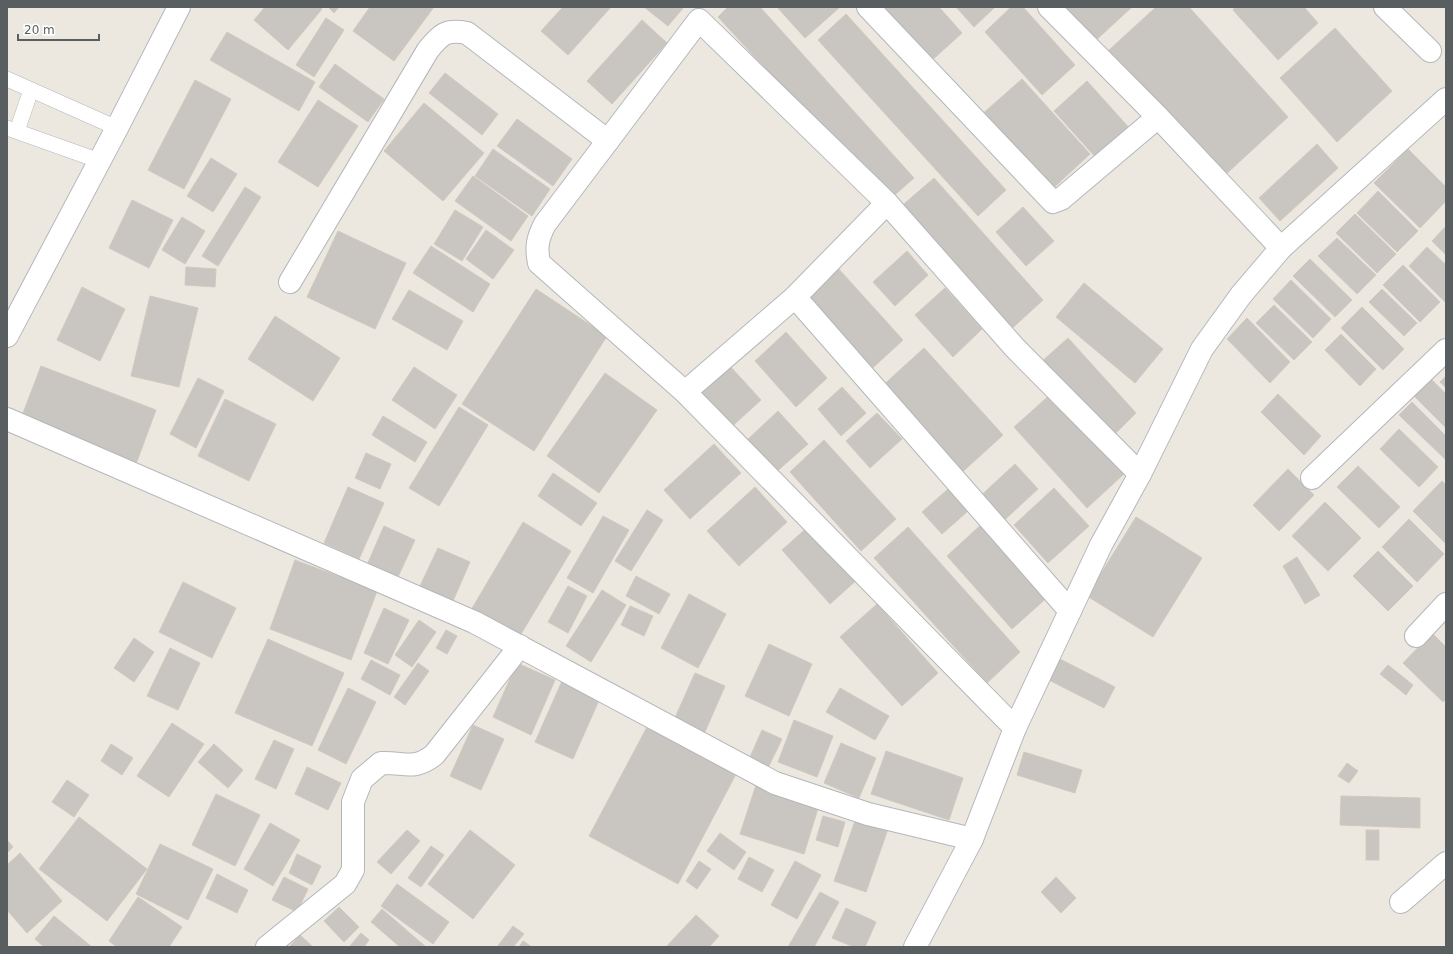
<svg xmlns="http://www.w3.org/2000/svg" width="1453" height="954" viewBox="0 0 1453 954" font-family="'DejaVu Sans',sans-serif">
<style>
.building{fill:#c9c5c0;stroke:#d1c9bf}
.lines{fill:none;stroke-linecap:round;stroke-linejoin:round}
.lane-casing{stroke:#b3b7bb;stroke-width:16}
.street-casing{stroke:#b3b7bb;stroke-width:24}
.secondary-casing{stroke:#b2b7bb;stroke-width:24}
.lane{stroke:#fff;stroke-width:15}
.street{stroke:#fff;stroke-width:22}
.secondary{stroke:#fff;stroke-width:22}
</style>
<rect width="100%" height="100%" fill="#ece8e0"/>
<!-- building -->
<g class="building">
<path d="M265 7H320L322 9 288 50 254 20Z"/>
<path d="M328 7H339L334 13Z"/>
<path d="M370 7H434L394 61 353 31Z"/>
<path d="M563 7H611L568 55 541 31Z"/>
<path d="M644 7H684L668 26Z"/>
<path d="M728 7H760L914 178 888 201 718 17Z"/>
<path d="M777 7H840L805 38Z"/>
<path d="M880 7H939L962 33 930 62Z"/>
<path d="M956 7H995L974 27Z"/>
<path d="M1011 7H1023L1075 65 1042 95 985 32Z"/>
<path d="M1062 7H1132L1094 42Z"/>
<path d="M1156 7H1189L1288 117 1223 177 1108 51Z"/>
<path d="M1235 7H1304L1318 23 1278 60 1233 10Z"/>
<path d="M846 14 1006 190 978 216 818 40Z"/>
<path d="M326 18 344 30 314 77 296 65Z"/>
<path d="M642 20 667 43 612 104 587 81Z"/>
<path d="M1335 28 1392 91 1337 142 1280 78Z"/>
<path d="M227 32 315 82 299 111 210 60Z"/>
<path d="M335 64 384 99 368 122 319 87Z"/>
<path d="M445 73 498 114 482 135 429 93Z"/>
<path d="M1022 79 1090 154 1049 192 980 116Z"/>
<path d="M195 80 231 99 184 189 148 170Z"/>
<path d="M1087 81 1131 130 1098 160 1054 111Z"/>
<path d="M318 100 358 126 318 187 278 162Z"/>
<path d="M424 103 484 153 443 201 384 151Z"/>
<path d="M517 119 572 159 553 186 497 146Z"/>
<path d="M1317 144 1338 168 1280 221 1259 198Z"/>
<path d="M493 149 550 189 532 216 475 176Z"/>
<path d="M1408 149 1446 187V201L1420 228 1374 183Z"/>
<path d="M211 158 237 174 213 212 187 196Z"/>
<path d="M473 176 528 216 511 241 455 201Z"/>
<path d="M934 178 1043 300 1006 334 897 210Z"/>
<path d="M245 187 261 197 218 266 202 256Z"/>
<path d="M1378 191 1418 231 1397 252 1357 213Z"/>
<path d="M132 200 173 220 149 268 109 248Z"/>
<path d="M1023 207 1054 241 1026 266 996 232Z"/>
<path d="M455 210 483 227 462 261 434 244Z"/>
<path d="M1355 214 1396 254 1377 273 1336 233Z"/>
<path d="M182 217 205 231 185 264 162 250Z"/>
<path d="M1446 226V255L1432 241Z"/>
<path d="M486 230 514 250 493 279 466 259Z"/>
<path d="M338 231 406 263 375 329 307 297Z"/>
<path d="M1337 238 1376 275 1357 294 1318 256Z"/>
<path d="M431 246 490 284 473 312 413 273Z"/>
<path d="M1427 247 1446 265V303L1409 266Z"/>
<path d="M907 251 928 275 895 306 873 282Z"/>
<path d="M1310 259 1352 300 1335 317 1293 276Z"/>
<path d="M1403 265 1440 302 1420 322 1383 285Z"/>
<path d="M836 266 903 340 866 374 799 299Z"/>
<path d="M186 267 216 269 215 287 185 285Z"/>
<path d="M1291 280 1331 319 1313 338 1273 299Z"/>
<path d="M1084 283 1163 349 1135 383 1056 317Z"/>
<path d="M82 287 125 309 100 361 57 340Z"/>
<path d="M945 288 982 329 953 357 915 315Z"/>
<path d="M536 289 607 336 534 451 462 404Z"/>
<path d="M1382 289 1417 323 1404 336 1369 302Z"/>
<path d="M409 290 463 321 447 350 392 319Z"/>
<path d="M150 296 198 308 179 387 131 376Z"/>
<path d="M1274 305 1312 342 1294 360 1256 323Z"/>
<path d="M1362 307 1404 349 1383 370 1341 328Z"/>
<path d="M275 316 340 358 313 401 248 359Z"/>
<path d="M1247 318 1290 362 1270 383 1227 339Z"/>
<path d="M786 332 827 378 796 407 755 361Z"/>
<path d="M1341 334 1376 369 1360 386 1325 350Z"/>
<path d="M1068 338 1136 413 1111 438 1039 364Z"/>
<path d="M924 348 1003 435 958 476 879 389Z"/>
<path d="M729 365 761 400 728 430 697 395Z"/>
<path d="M41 366 156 410 136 464 20 421Z"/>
<path d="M414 367 457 395 435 429 392 400Z"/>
<path d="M605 373 657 410 599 493 547 456Z"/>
<path d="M1446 376V388L1440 382Z"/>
<path d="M198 378 224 391 196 448 170 434Z"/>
<path d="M1431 379 1446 394V428L1414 396Z"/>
<path d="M842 387 866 413 841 436 818 409Z"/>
<path d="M1052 393 1125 473 1087 508 1014 427Z"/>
<path d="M1278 394 1321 436 1304 455 1261 412Z"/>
<path d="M225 399 276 424 249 481 198 456Z"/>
<path d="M1412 402 1446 436 1445 459 1399 415Z"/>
<path d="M459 407 488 425 439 506 409 488Z"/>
<path d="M778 411 808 444 775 473 746 441Z"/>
<path d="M877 413 902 439 870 468 846 441Z"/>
<path d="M383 416 427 442 415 462 372 435Z"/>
<path d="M1399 429 1438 467 1419 487 1380 449Z"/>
<path d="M824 440 896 519 861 551 790 472Z"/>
<path d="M714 444 741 473 690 519 664 490Z"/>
<path d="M366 453 391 464 380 489 355 478Z"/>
<path d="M1015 464 1038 489 998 526 975 501Z"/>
<path d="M1358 466 1400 507 1379 528 1337 487Z"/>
<path d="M1288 469 1314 495 1279 531 1253 505Z"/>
<path d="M553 473 597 503 581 526 538 496Z"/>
<path d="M1442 481 1446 485V544L1413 511Z"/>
<path d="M348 487 384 503 359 559 324 543Z"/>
<path d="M755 487 787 522 739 566 707 531Z"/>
<path d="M1054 488 1089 526 1048 563 1014 525Z"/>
<path d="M948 489 968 511 942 534 922 512Z"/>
<path d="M1325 502 1361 538 1328 571 1292 536Z"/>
<path d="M647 510 663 520 631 571 615 561Z"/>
<path d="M603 516 629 530 593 593 567 578Z"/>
<path d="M1136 517 1202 558 1153 637 1087 596Z"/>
<path d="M1409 519 1444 554 1417 582 1382 547Z"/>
<path d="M523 522 571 551 518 639 471 610Z"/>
<path d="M984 522 1050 595 1012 629 947 556Z"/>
<path d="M810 525 859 578 830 604 782 550Z"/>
<path d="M384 526 415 540 397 579 367 565Z"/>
<path d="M908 527 1020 652 987 683 874 558Z"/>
<path d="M438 548 470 562 453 601 420 586Z"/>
<path d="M1378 551 1413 586 1388 611 1353 576Z"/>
<path d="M1297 557 1320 595 1305 604 1283 566Z"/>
<path d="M295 560 377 591 351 660 270 629Z"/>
<path d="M636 576 670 594 659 614 626 596Z"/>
<path d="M183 582 236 608 212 658 159 632Z"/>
<path d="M568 586 587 596 568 633 548 622Z"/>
<path d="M602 590 626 605 591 662 566 646Z"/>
<path d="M689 594 726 614 698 668 661 648Z"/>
<path d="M877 604 938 673 902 706 840 637Z"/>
<path d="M630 606 653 616 644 636 621 625Z"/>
<path d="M384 608 409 620 388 664 364 653Z"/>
<path d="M419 620 436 632 412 667 395 655Z"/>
<path d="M446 630 457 636 447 654 436 648Z"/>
<path d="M1432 633 1446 647V699L1443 702 1403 663Z"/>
<path d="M134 638 154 652 134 682 114 668Z"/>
<path d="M268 639 344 673 312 746 235 713Z"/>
<path d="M769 644 812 664 789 716 745 696Z"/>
<path d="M170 648 200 663 178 710 147 696Z"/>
<path d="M1050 654 1115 687 1104 708 1039 675Z"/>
<path d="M371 660 400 675 390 695 361 679Z"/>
<path d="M418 663 429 671 405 705 394 697Z"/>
<path d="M517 663 555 680 531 735 493 717Z"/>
<path d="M1388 665 1413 685 1406 695 1380 674Z"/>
<path d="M695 673 725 686 704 734 674 720Z"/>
<path d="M562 681 600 698 573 759 535 742Z"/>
<path d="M348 688 376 702 346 764 318 750Z"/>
<path d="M840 688 889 716 875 740 826 712Z"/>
<path d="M794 720 833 736 817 777 778 762Z"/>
<path d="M172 723 204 744 169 797 137 776Z"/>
<path d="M473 725 504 739 481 790 450 776Z"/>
<path d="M647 727 736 774 678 884 589 836Z"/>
<path d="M762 730 782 739 766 772 747 764Z"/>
<path d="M274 740 294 749 276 789 255 779Z"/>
<path d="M841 743 876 758 859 798 824 783Z"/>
<path d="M111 744 133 758 122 775 101 761Z"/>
<path d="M214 744 243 770 228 788 198 762Z"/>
<path d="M886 751 963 778 949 820 871 794Z"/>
<path d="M1024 752 1082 770 1075 793 1017 775Z"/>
<path d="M1347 763 1358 771 1349 783 1338 776Z"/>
<path d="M307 767 341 783 328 810 295 794Z"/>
<path d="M67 780 89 795 74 817 52 802Z"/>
<path d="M756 785 819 805 804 854 740 834Z"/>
<path d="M216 794 260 815 235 866 192 845Z"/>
<path d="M1341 796 1420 798V828L1340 825Z"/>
<path d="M823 816 845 822 838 847 816 840Z"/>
<path d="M79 817 147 869 107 921 39 869Z"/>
<path d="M856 818 888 829 866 892 834 881Z"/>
<path d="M270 823 300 840 273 886 244 869Z"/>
<path d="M407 830 420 841 391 874 377 862Z"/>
<path d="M470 830 515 865 473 919 428 884Z"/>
<rect x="1366" y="830" width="13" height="30"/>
<path d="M720 833 746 852 734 870 707 851Z"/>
<path d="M7 840 13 847 7 853Z"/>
<path d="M160 844 213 869 188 920 136 894Z"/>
<path d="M431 846 444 855 421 887 408 878Z"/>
<path d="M20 853 62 901 27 933 7 910V865Z"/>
<path d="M297 854 321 866 312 885 289 873Z"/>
<path d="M749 857 774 870 762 892 738 879Z"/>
<path d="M699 861 711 869 697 889 686 881Z"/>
<path d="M795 861 821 875 797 919 771 905Z"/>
<path d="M217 874 248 890 237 913 206 898Z"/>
<path d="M284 877 308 889 297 912 272 900Z"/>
<path d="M1056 877 1076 898 1061 913 1041 892Z"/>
<path d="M397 884 449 922 433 944 381 906Z"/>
<path d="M820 892 839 902 814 947H788Z"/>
<path d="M138 897 182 927 169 947H117L109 941Z"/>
<path d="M339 907 359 927 344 942 324 921Z"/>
<path d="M846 908 876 922 865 947H854L832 938Z"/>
<path d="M382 909 426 947H400L371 922Z"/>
<path d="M696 915 719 936 709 947H666Z"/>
<path d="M54 916 92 947H44L35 939Z"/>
<path d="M513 926 524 934 513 947H497Z"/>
<path d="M361 933 369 940 364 947H349Z"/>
<path d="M300 935 313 947H289Z"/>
<path d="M523 941 532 947H519Z"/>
</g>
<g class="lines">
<defs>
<g id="lane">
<path d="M7 79 117 128"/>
<path d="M7 128 100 161"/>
<path d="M17 131 31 90"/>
</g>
<g id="street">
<path d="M868 7 1053 202 1061 199 1158 117"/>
<path d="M1049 7 1158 117 1281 248"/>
<path d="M1385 7 1430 51"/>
<path d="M290 282 428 50C441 34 446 29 467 33L608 141"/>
<path d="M795 297 1070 611"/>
<path d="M685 392 795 297 887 203"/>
<path d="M7 419 474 622 775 783 868 814 972 839"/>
<path d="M1312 478 1446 350"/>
<path d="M1416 636 1446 604"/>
<path d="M1015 728 685 392 539 263C536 248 537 239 545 224L699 20 887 203 1015 348 1140 474"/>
<path d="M1401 902 1446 863"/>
<path d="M267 947 345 884 353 870V802L362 779 381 763C405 762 413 771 434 755L520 646"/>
<path d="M915 947 972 839 1015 728 1070 611 1101 545 1140 474 1202 349 1241 295 1281 248 1446 99"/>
</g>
<path id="secondary" d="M7 336 117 128 179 7"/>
</defs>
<!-- lane casing -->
<use href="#lane" class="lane-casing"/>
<!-- street casing -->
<use href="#street" class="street-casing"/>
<!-- secondary casing -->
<use href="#secondary" class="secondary-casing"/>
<!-- lane -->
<use href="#lane" class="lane"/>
<!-- street -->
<use href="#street" class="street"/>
<!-- secondary -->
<use href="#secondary" class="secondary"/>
</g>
<!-- border -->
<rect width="1453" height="954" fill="none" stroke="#595e61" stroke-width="16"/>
<!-- scale -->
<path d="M18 34v6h81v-6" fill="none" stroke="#595e61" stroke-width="2"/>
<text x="24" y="34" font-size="12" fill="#595e61" stroke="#ffffff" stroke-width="3" paint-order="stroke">20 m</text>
</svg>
